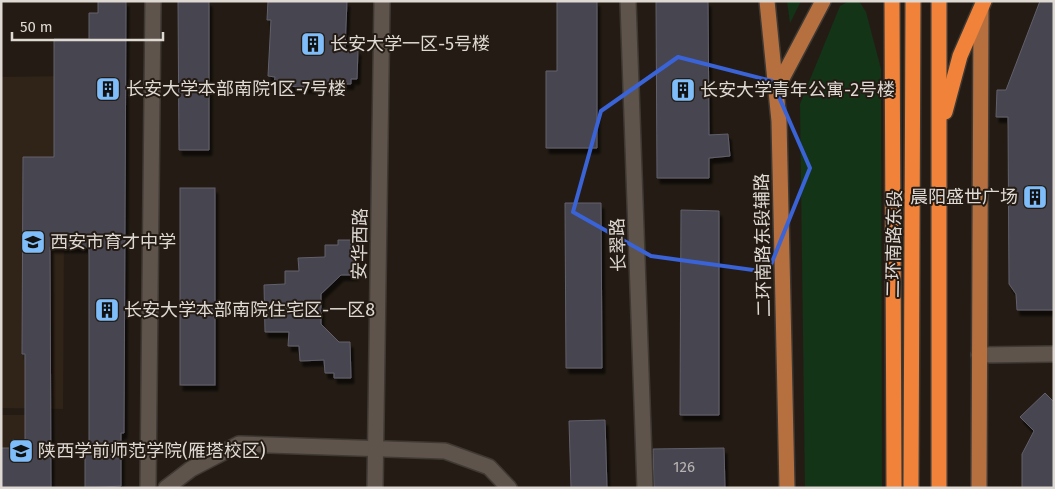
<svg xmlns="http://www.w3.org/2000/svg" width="1055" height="489" viewBox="0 0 1055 489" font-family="'Fira Sans','Noto Sans SC',sans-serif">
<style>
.built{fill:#302317}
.green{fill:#133417}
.building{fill:#46444f;stroke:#62606c;filter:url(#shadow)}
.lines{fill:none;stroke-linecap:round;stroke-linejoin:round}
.minor-casing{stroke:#3f3934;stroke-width:18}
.major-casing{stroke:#3f3934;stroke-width:18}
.highway-casing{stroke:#3f3934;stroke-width:18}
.minor{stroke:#5e544b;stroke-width:15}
.major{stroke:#b67040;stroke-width:15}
.highway{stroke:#f18239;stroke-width:15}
.marked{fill:none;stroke:#3a63d7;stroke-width:4;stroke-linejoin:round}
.labels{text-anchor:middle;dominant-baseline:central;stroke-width:4;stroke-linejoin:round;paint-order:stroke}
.number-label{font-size:15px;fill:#b9b4b3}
.poi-label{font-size:18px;fill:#dfd9d4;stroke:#241c14;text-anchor:start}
.street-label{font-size:18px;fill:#dfd9d4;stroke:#241c14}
</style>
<defs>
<filter id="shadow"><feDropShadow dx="3" dy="5.5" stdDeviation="1" flood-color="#0009"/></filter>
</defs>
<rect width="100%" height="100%" fill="#241c14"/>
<!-- built -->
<g class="built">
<path d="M65 76 63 409 1 408V77Z"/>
<path d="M1 415H41L40 488H1Z"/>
</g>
<!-- green -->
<g class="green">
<path d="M787 1H801L790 23Z"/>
<path d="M849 1H859L866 12 881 69 882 488H805L800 104 840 6Z"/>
</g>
<!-- building -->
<g class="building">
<path d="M98 1H126L124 433H121V486L85 488V450H89V247H50L51 488H1V448H25V354H22L23 157H54V39H89V13H98Z"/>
<path d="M178 1H209V150H179Z"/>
<path d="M268 1H347L345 49 358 50 357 79H351V84H340V90L274 85 275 77 268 76 271 20H267Z"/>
<path d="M557 1H597V148H546V71H557Z"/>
<path d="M656 1H708L709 135 728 134 730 156 709 158V178H657Z"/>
<path d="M1040 1H1054V310H1017L1016 294 1009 284 1008 117H996L997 90H1006Z"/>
<rect x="180" y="188" width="35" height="197"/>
<path d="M565 203H601L602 368H566Z"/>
<path d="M681 210 719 211V415H680Z"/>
<path d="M338 240H355L356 275H341L321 294V324L339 342H350L351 378H334V373H325L324 360 300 361 299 346H288L289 332H265L264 285 285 284V271H299L298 258 325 257V245H338Z"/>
<path d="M1045 393 1054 402V488H1022V454L1034 431 1020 417Z"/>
<path d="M605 420 607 488H571L569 421Z"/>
<path d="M724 448 725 488 654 487 653 449Z"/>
</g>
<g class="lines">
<defs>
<g id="minor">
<path d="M628 1 645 488"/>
<path d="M979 355 1054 354"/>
<path d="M148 488 153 1"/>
<path d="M166 488 191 469 239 444 445 451 489 467 509 488"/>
<path d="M375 488 382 1"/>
</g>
<g id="major">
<path d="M767 1 779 121 787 488"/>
<path d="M777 88 823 1"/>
<path d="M979 488 981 9"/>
</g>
<g id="highway">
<path d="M892 1 894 488"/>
<path d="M939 1V488"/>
<path d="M945 112 960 56 984 1"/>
<path d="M911 488 913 1"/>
</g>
</defs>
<!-- minor casing -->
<use href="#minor" class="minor-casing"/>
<!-- major casing -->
<use href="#major" class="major-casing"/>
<!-- highway casing -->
<use href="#highway" class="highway-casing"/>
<!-- minor -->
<use href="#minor" class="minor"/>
<!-- major -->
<use href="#major" class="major"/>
<!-- highway -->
<use href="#highway" class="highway"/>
</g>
<!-- marked area -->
<path class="marked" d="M678 57 772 81 810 168 768 272 651 256 573 212 601 111Z"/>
<!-- icons -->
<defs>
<symbol id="building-square" viewBox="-11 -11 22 22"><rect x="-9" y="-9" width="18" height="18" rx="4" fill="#7ebdf9" stroke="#241c14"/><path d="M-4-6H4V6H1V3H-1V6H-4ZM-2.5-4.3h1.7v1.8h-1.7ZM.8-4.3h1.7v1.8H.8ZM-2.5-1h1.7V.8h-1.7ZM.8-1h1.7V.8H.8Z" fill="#111"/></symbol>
<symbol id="school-square" viewBox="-11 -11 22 22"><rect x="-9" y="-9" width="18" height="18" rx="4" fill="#7ebdf9" stroke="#241c14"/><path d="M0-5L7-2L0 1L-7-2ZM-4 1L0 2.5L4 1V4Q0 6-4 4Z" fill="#111"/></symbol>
<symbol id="university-square" viewBox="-11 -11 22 22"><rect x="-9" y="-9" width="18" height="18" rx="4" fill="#7ebdf9" stroke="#241c14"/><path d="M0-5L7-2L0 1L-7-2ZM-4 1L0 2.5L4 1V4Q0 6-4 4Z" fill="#111"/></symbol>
</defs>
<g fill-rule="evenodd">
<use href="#building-square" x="299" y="30" width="28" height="28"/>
<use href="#building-square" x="94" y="75" width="28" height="28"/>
<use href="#building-square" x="669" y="76" width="28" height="28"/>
<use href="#building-square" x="1021" y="183" width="28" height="28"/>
<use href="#school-square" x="19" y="228" width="28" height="28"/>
<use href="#building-square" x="93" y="296" width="28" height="28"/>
<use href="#university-square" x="7" y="437" width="28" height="28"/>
</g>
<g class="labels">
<!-- number labels -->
<g class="number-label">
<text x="684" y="467">126</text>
</g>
<!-- poi labels -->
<g class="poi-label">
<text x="330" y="44">长安大学一区-5号楼</text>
<text x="126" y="89">长安大学本部南院1区-7号楼</text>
<text x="700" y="90">长安大学青年公寓-2号楼</text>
<text x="1018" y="197" text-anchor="end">晨阳盛世广场</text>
<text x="50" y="242">西安市育才中学</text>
<text x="124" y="310">长安大学本部南院住宅区-一区8</text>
<text x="38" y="451">陕西学前师范学院(雁塔校区)</text>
</g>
<!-- street labels -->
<g class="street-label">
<text transform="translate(360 244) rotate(-89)">安华西路</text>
<text transform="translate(894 244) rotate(-89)">二环南路东段</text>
<text transform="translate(618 245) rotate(-92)">长翠路</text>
<text transform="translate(763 245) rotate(-91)">二环南路东段辅路</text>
</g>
</g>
<!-- border -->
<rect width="1055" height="489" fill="none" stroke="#dfd9d4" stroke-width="5"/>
<!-- scale -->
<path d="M12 32v8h151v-8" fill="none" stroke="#dfd9d4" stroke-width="2.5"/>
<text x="20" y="32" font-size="15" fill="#dfd9d4" stroke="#241c14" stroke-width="4" paint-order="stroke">50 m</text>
</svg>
